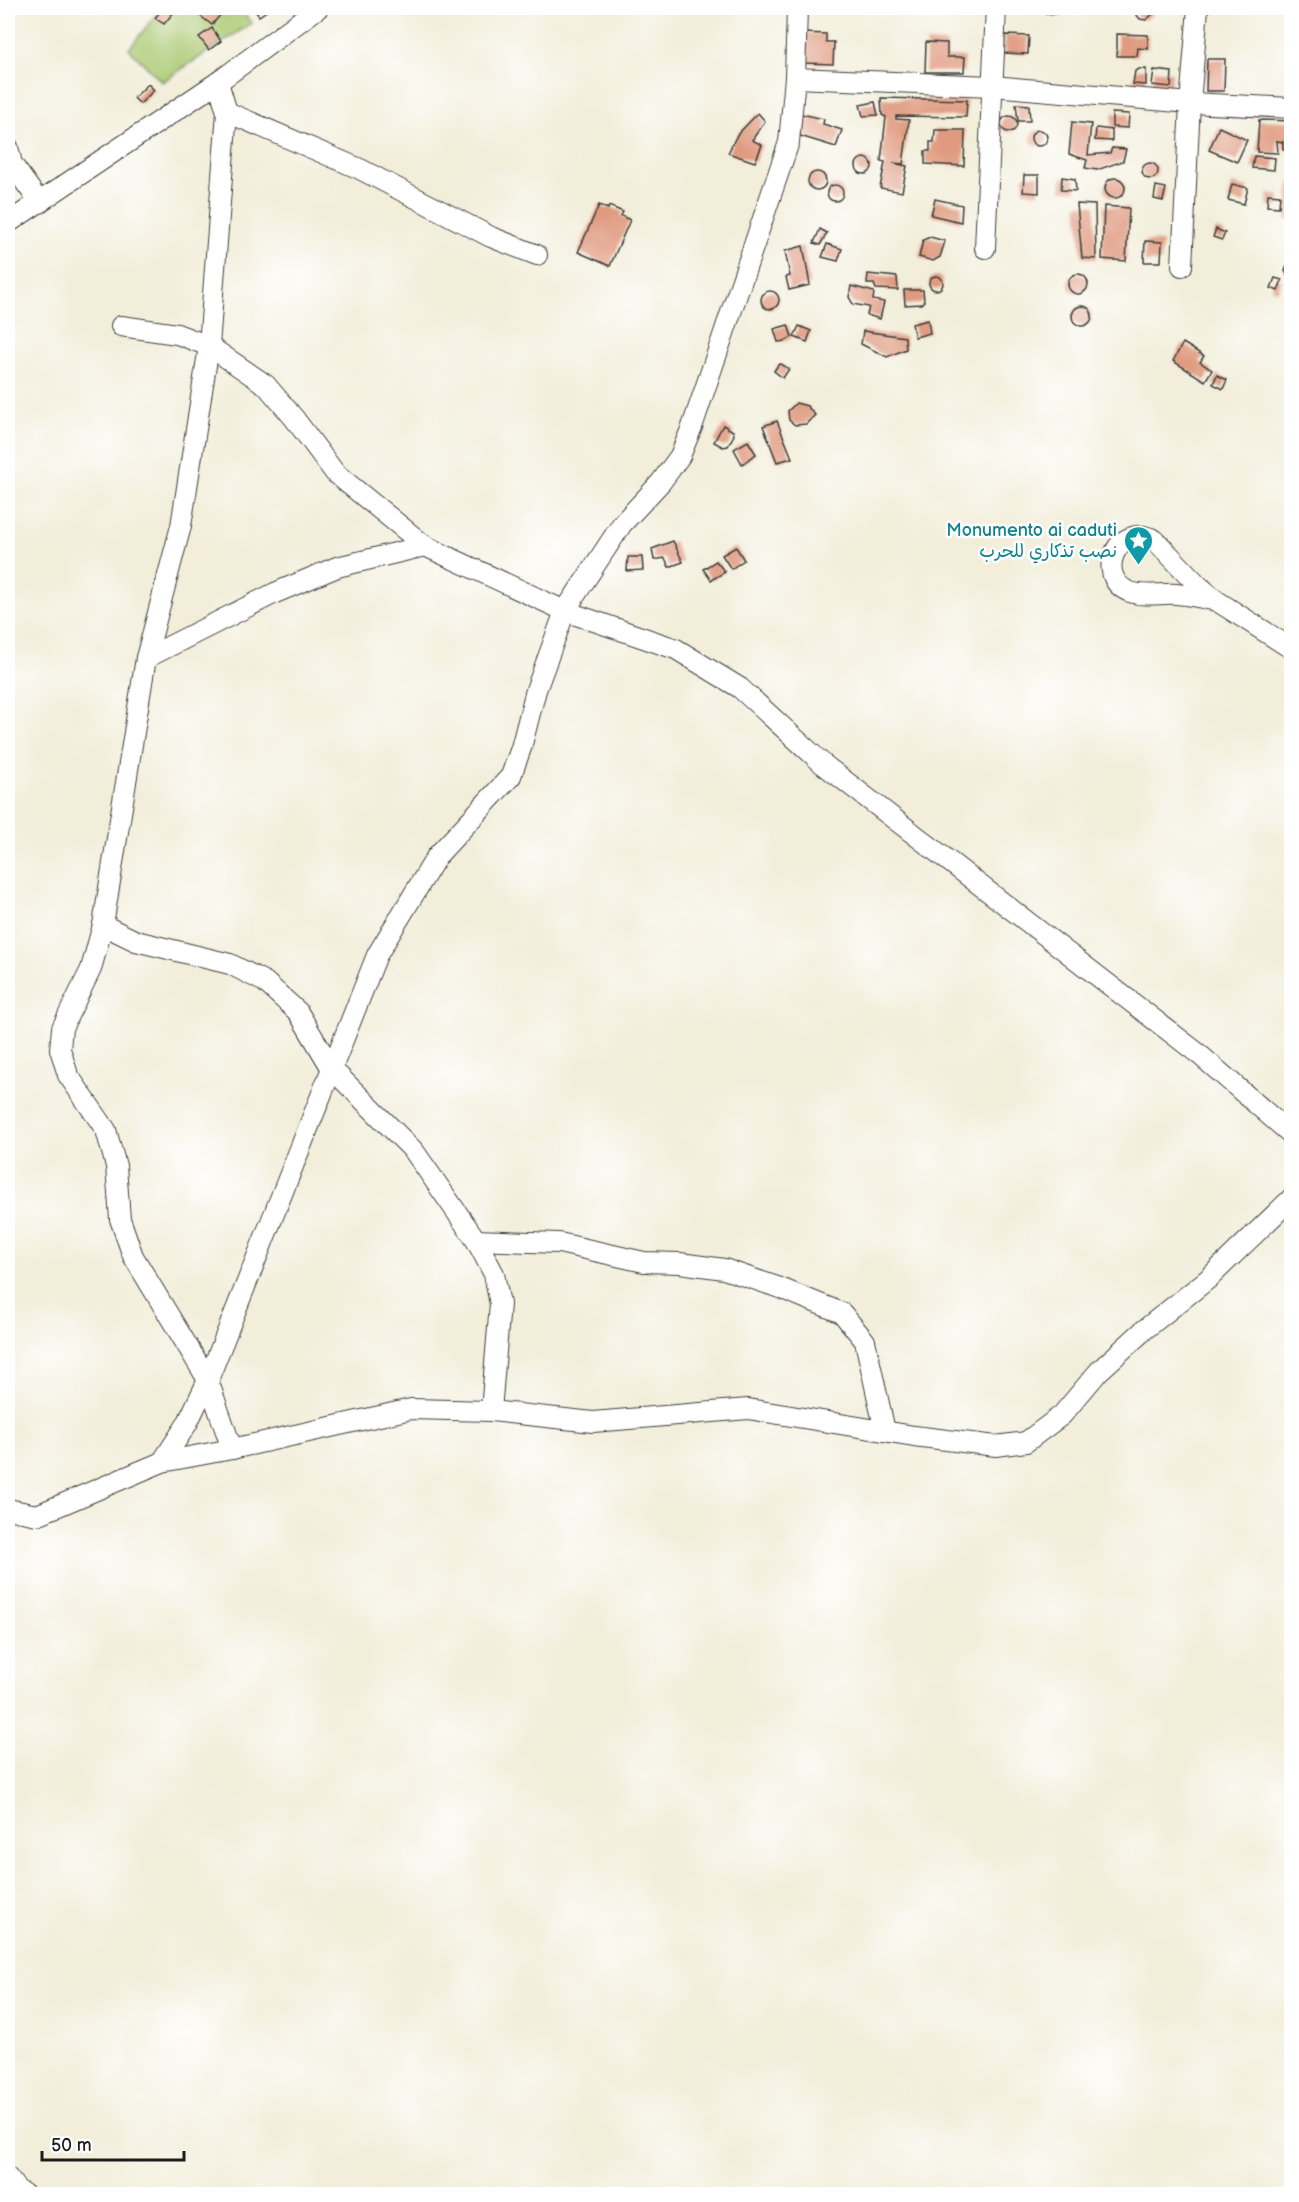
<svg xmlns="http://www.w3.org/2000/svg" width="1299" height="2202" viewBox="0 0 1299 2202" font-family="'Balsamiq Sans','Playpen Sans Arabic',sans-serif">
<style>
.green{fill:#a9c86f;stroke:#627246;stroke-width:1.5}
.building{fill:#e09a7f}
.lines{fill:none;stroke-linecap:round;stroke-linejoin:round}
.street-casing{stroke:#3c3c38;stroke-width:22}
.street{stroke:#fff;stroke-width:20}
.labels{text-anchor:middle;dominant-baseline:central;stroke-width:5;stroke-linejoin:round;paint-order:stroke}
.culture-label{font-size:18px;fill:#0d838f;stroke:#fff;text-anchor:end}
</style>
<rect width="100%" height="100%" fill="#fff"/>
<filter id="ink" filterUnits="userSpaceOnUse"><feTurbulence type="fractalNoise" baseFrequency=".0167" numOctaves="2"/><feDisplacementMap in="SourceGraphic" scale="12" xChannelSelector="R" yChannelSelector="G"/><feConvolveMatrix kernelMatrix="1 2 1 2 8 2 1 2 1" color-interpolation-filters="sRGB"/></filter>
<filter id="wash" filterUnits="userSpaceOnUse"><feTurbulence type="fractalNoise" baseFrequency=".008" numOctaves="4" result="noise"/><feDisplacementMap in="SourceGraphic" scale="24" xChannelSelector="R" yChannelSelector="G"/><feGaussianBlur stdDeviation="1.35" result="paint"/><feColorMatrix in="noise" values="0 0 0 0 0 0 0 0 0 0 0 0 0 0 0 0 0 1.4 0 .05"/><feComposite in="paint" operator="in"/></filter>
<g filter="url(#wash)">
<rect width="100%" height="100%" fill="#f2eeda"/>
<!-- green -->
<path class="green" d="M161 8H238L252 23 162 82 129 49Z"/>
<g id="blocks">
<!-- building -->
<g class="building">
<path d="M163 8 173 13 164 24 155 18Z"/>
<path d="M190 8H223L225 9 212 25Z"/>
<path d="M253 8H271L259 16Z"/>
<path d="M1042 8H1061L1058 13 1051 15 1045 13Z"/>
<path d="M1082 8H1101L1097 13 1090 14 1084 12Z"/>
<path d="M1136 8H1152L1153 14 1146 20 1140 19 1136 14Z"/>
<path d="M212 28 221 41 209 50 199 37Z"/>
<path d="M804 33 826 34V42H834L833 64 803 63Z"/>
<path d="M1117 34 1148 35V49L1138 48 1137 56H1117Z"/>
<path d="M1005 35 1029 36 1028 54 1004 53Z"/>
<path d="M926 42 947 43V57H965L964 72H925Z"/>
<path d="M1207 59H1225L1224 91H1206Z"/>
<path d="M1139 69H1146V85L1133 84 1135 71Z"/>
<path d="M1154 70 1172 72 1171 87 1152 85Z"/>
<path d="M148 84 154 90 140 104 134 98Z"/>
<path d="M881 98 967 100 966 117 896 116V119L909 120 903 164 893 163 907 166 902 192 880 188 885 162 881 161 886 117 882 115Z"/>
<path d="M875 102 878 115 863 116 860 105Z"/>
<path d="M1016 104 1029 105 1030 121H1018Z"/>
<path d="M758 113 765 121 752 140 762 145 755 162 728 153 737 135Z"/>
<path d="M1112 113 1129 114 1128 128 1112 127Z"/>
<path d="M801 114 824 119 823 124 842 130 836 147 800 136Z"/>
<circle cx="1009" cy="124" r="8"/>
<path d="M1259 120 1292 121V149H1283V142L1277 141 1278 153 1257 152Z"/>
<path d="M1072 122 1091 124 1088 155 1110 153 1112 148 1126 149 1123 161 1097 170 1085 168 1087 160 1069 154Z"/>
<path d="M1219 127 1247 140 1237 162 1209 150Z"/>
<path d="M1096 128 1112 130V141L1095 140Z"/>
<circle cx="1039" cy="138" r="8"/>
<path d="M935 130H965L964 166 925 164V151H930V142H934Z"/>
<path d="M1254 156 1275 158 1274 170 1252 168Z"/>
<circle cx="864" cy="166" r="8"/>
<circle cx="1150" cy="171" r="8"/>
<circle cx="817" cy="181" r="9"/>
<path d="M1024 175H1039V193L1023 192Z"/>
<path d="M1062 177 1075 179 1076 191 1061 190Z"/>
<circle cx="1115" cy="188" r="10"/>
<path d="M1290 179H1292V220H1286Z"/>
<path d="M1232 184 1248 188 1244 204 1228 200Z"/>
<circle cx="835" cy="193" r="8"/>
<path d="M1156 186 1166 188 1163 201 1154 199Z"/>
<path d="M1268 194 1280 195 1279 207 1267 206Z"/>
<path d="M935 199 962 205 961 222 931 215Z"/>
<path d="M1077 204 1095 205 1096 259 1082 258Z"/>
<path d="M599 205 608 209 609 206 623 212 621 216 630 220 610 266 578 252Z"/>
<path d="M1104 206 1129 208 1126 261 1102 259Z"/>
<path d="M820 229 827 233 820 245 814 243Z"/>
<path d="M1216 229 1225 233 1222 240 1213 237Z"/>
<path d="M930 237 945 241 940 257 933 261 919 257 923 240Z"/>
<path d="M1145 241 1162 242 1161 262H1144Z"/>
<path d="M827 244 842 249 838 261 822 257Z"/>
<path d="M803 246 810 285 789 290 786 277 790 276 785 251Z"/>
<path d="M1292 264V278L1287 275 1285 271 1287 266Z"/>
<circle cx="1078" cy="284" r="10"/>
<path d="M868 274 897 277 898 290 876 289 874 284H867Z"/>
<circle cx="936" cy="283" r="7"/>
<path d="M1275 278 1282 280 1278 291 1271 288Z"/>
<path d="M851 286 874 292 873 300 884 302 880 319 867 315 869 307 853 304 849 297Z"/>
<path d="M904 290H923L924 301 921 304 905 305Z"/>
<circle cx="770" cy="300" r="9"/>
<circle cx="1082" cy="316" r="10"/>
<path d="M928 320 930 333 915 337 912 324Z"/>
<path d="M788 325 792 337 785 341 778 342 774 329Z"/>
<path d="M799 326 811 331 807 342 794 337Z"/>
<path d="M863 331 905 337 906 349 887 357 861 344Z"/>
<path d="M1183 343 1204 356 1200 362 1212 370 1205 381 1173 361Z"/>
<path d="M781 364 789 369 783 378 774 371 778 365Z"/>
<path d="M1217 375 1227 380 1223 389 1213 384Z"/>
<path d="M796 403 807 406 815 415 806 424 795 425 789 420 788 411Z"/>
<path d="M777 421 792 458 777 462 763 426Z"/>
<path d="M723 425 733 431 734 435 728 446 723 447 714 442Z"/>
<path d="M748 441 756 454 742 464 734 449Z"/>
<path d="M673 541 683 562 669 567 665 558 654 560 652 549Z"/>
<path d="M736 547 744 560 731 569 722 555Z"/>
<path d="M628 557H642L643 570 627 571Z"/>
<path d="M716 561 725 572 711 580 703 569Z"/>
</g>
</g>
</g>
<g filter="url(#ink)">
<use href="#blocks" fill-opacity="0" stroke="#3c3c38" stroke-width="1.5"/>
<g class="lines">
<defs>
<g id="street">
<path d="M795 78 992 86 1190 103 1292 108"/>
<path d="M218 82 227 112 209 346 181 526 146 658 103 925 91 969 62 1028 60 1049 68 1075 106 1130 116 1166 120 1219 133 1256 208 1380 232 1449"/>
<path d="M227 112 360 169 491 237 537 255"/>
<path d="M8 147 12 164 40 203"/>
<path d="M8 223 218 82 318 8"/>
<path d="M985 248 996 8"/>
<path d="M1182 266 1190 103 1198 8"/>
<path d="M121 326 177 334 209 346 266 385 294 418 335 473 425 546 565 611 676 649 740 688 823 764 1200 1055 1292 1135"/>
<path d="M1217 601C1204 598 1190 595 1176 594 1162 593 1144 597 1130 592 1093 578 1117 520 1155 540L1197 584 1217 601 1292 649"/>
<path d="M146 658 275 593 337 567 425 546"/>
<path d="M103 925 136 941 230 964 265 982 298 1012 332 1069 414 1151 476 1240 494 1274 500 1304 491 1411"/>
<path d="M476 1240 559 1243 644 1262 680 1263 724 1269 780 1288 842 1313 865 1341 885 1431"/>
<path d="M162 1462 187 1424 208 1380 377 955 437 856 511 776 521 748 536 690 565 611 622 524 661 482 680 456 692 427 789 142 795 78 797 8"/>
<path d="M8 1509 37 1515 162 1462 232 1449 411 1409 491 1411 593 1422 748 1409 914 1436 996 1446 1026 1442 1062 1415 1099 1371 1144 1330 1208 1279 1292 1198"/>
<path d="M8 2178 16 2189 24 2194"/>
</g>
</defs>
<!-- street casing -->
<use href="#street" class="street-casing"/>
<!-- street -->
<use href="#street" class="street"/>
</g>
</g>
<!-- icons -->
<defs>
<symbol id="sight-pin" viewBox="-11 -11 22 30"><path d="M0 17L-7.5 6A9.5 9.5 0 1 1 7.5 6Z" fill="#0f9aa8" stroke="#fff"/><path d="M0-6L1.8-2.2L6-1.7L2.9 1.2L3.7 5.4L0 3.3L-3.7 5.4L-2.9 1.2L-6-1.7L-1.8-2.2Z" fill="#fff"/></symbol>
</defs>
<g fill-rule="evenodd">
<use href="#sight-pin" x="1122" y="524" width="33" height="45"/>
</g>
<g class="labels">
<!-- culture labels -->
<g class="culture-label">
<text x="1117" y="530">Monumento ai caduti<tspan x="1117" dy="21">نصب تذكاري للحرب</tspan></text>
</g>
</g>
<!-- margin -->
<rect width="1299" height="2202" fill="none" stroke="#fff" stroke-width="30"/>
<!-- scale -->
<path d="M42 2151v9h142v-9" fill="none" stroke="#1c1c1c" stroke-width="3"/>
<text x="51" y="2151" font-size="18" fill="#1c1c1c" stroke="#ffffff" stroke-width="4.5" paint-order="stroke">50 m</text>
</svg>
